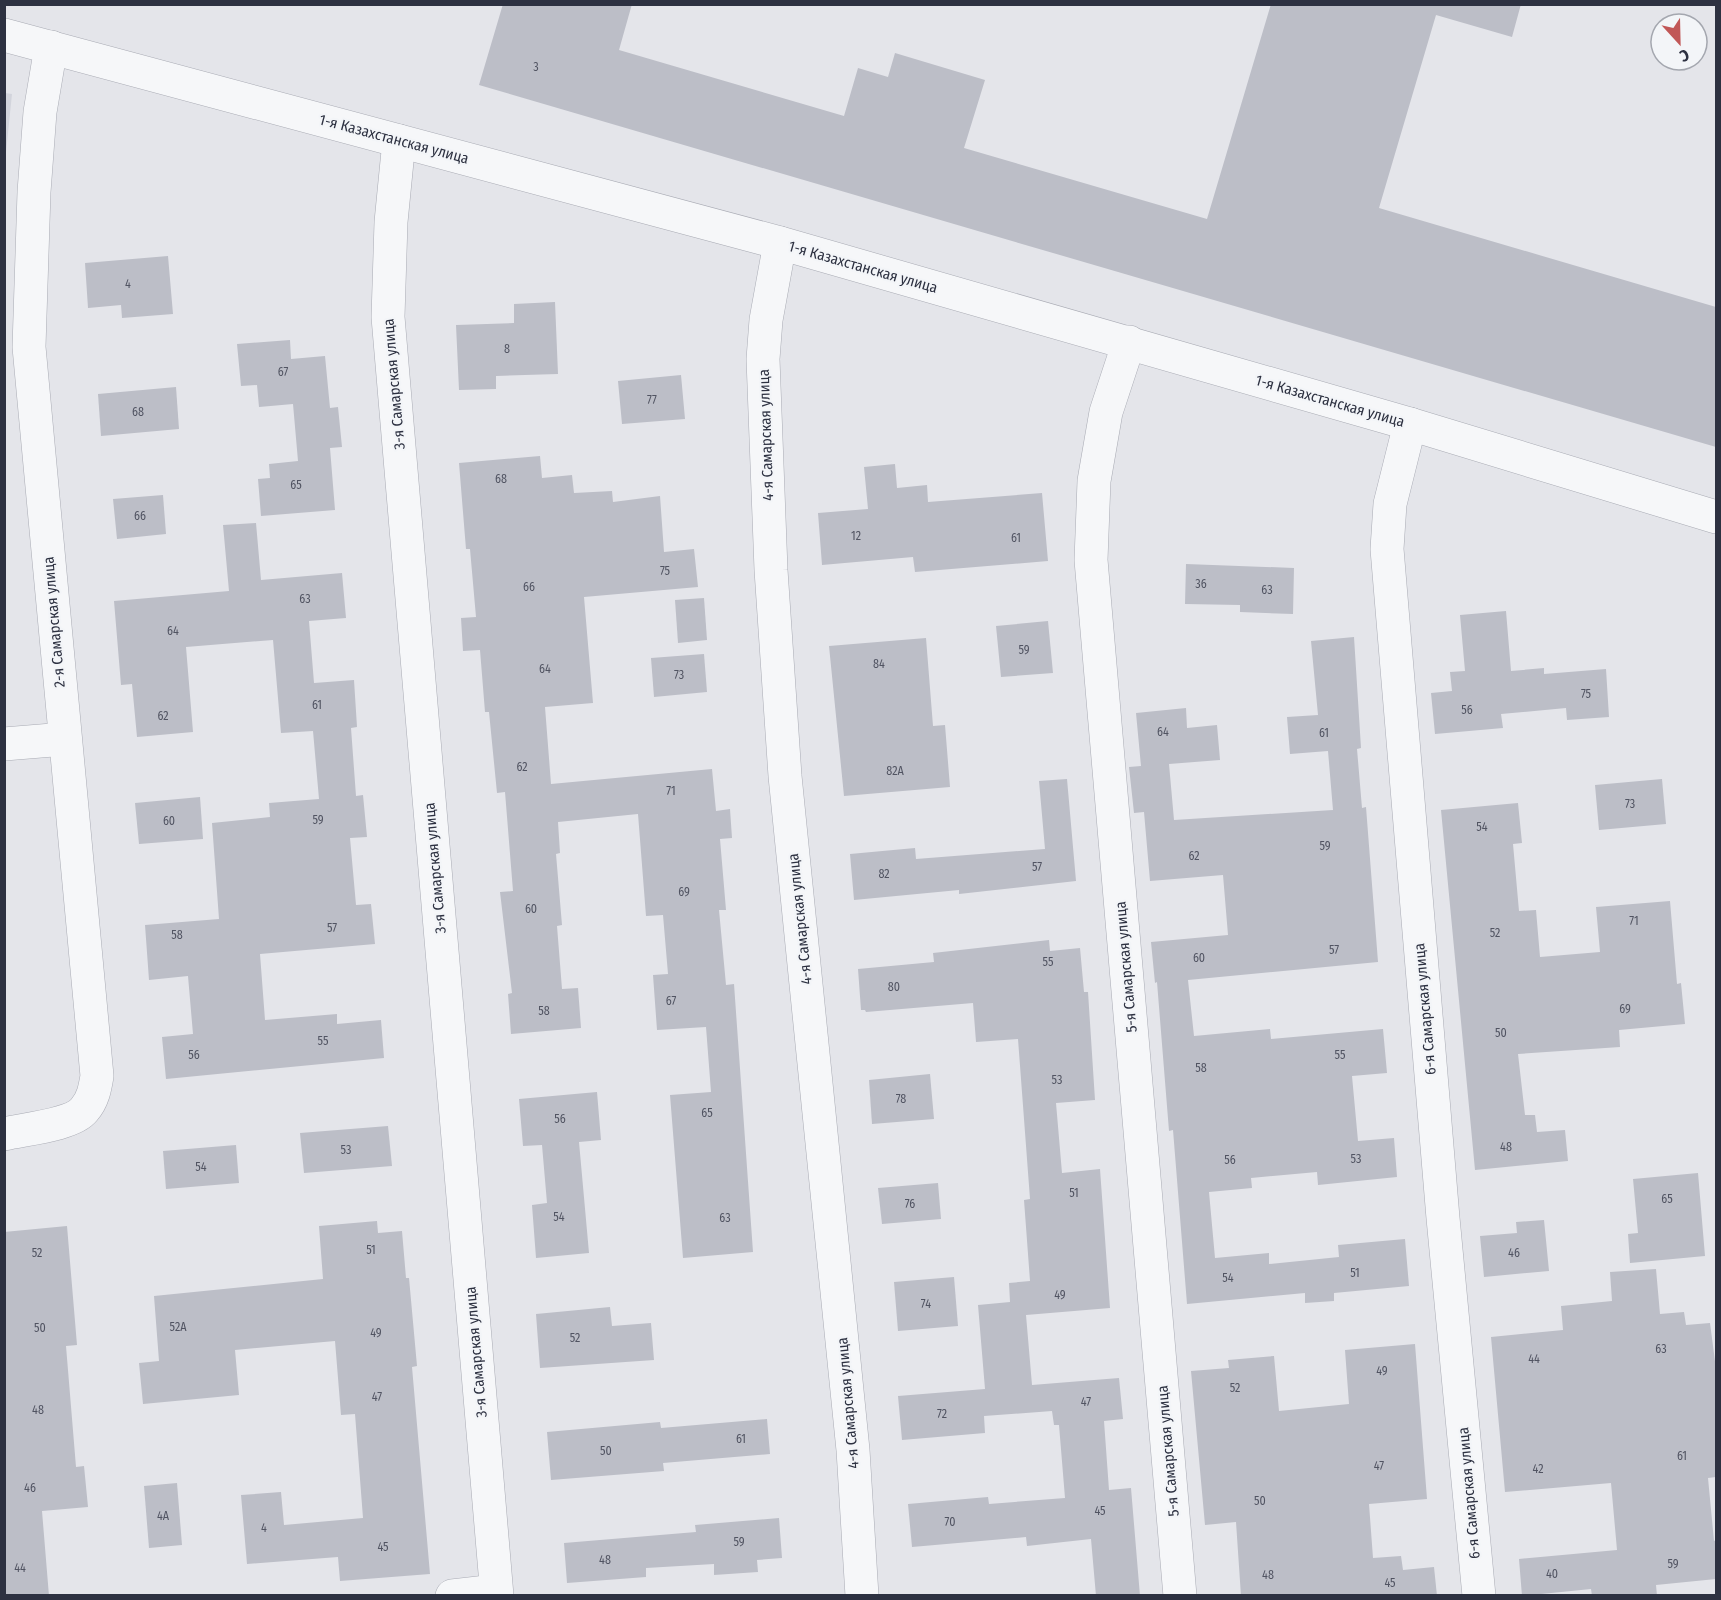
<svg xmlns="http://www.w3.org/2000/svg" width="1721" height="1600" viewBox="0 0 1721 1600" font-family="'Fira Sans Condensed',sans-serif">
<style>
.built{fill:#d2d4dc}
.building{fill:#bcbec7}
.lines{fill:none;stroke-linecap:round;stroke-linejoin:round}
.minor-casing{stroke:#a9abb4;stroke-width:34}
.tertiary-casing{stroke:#a9abb4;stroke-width:34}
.minor{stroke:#f6f7f9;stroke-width:33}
.tertiary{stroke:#f6f7f9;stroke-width:33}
.labels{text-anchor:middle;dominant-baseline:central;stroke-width:4.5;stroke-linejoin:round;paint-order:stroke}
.number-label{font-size:12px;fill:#515462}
.street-label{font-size:15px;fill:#2d3141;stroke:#f3f5f8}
</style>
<rect width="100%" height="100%" fill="#e4e5ea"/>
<!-- built -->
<path class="built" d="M5 93 12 94 5 162 4 93Z"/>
<!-- building -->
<g class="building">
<path d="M503 4H632L619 50 844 116 858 68 888 77 895 53 985 80 964 148 1207 219 1271 4H1521L1512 37 1436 15 1379 208 1716 307V447L479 85Z"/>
<path d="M168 256 173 314 122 318 121 305 88 308 85 263Z"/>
<path d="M555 302 558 374 496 376V389L459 390 456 325 514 323V304Z"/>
<path d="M290 340 291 359 325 356 330 408 338 407 342 447 330 448 335 510 261 516 258 479 270 478 269 464 298 461 293 404 259 407 257 385 241 386 237 344Z"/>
<path d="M681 375 685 419 622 424 618 381Z"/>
<path d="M176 387 179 429 101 436 98 394Z"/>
<path d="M540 456 542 478 572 475 574 493 612 491 613 502 660 496 664 552 694 549 698 587 584 597 593 703 545 707 551 784 712 769 716 811 730 809 732 838 720 839 726 910H719L726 985 734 984 753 1252 683 1258 670 1095 711 1092 706 1027 657 1030 653 975 668 974 663 915 646 916 638 814 558 822 560 853 556 854 562 925 557 926 562 989 578 988 581 1028 511 1034 508 994 512 993 500 892 513 891 505 792 497 793 489 712H485L480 650 463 651 461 618 476 617 470 549H466L459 463Z"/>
<path d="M895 464 897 488 927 485 928 502 1042 493 1048 561 915 572 913 557 822 565 818 513 868 509 864 467Z"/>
<path d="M163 495 166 534 117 539 113 499Z"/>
<path d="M256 523 261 580 342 573 346 618 309 621 314 683 354 680 357 727 351 728 356 796 363 795 367 837 350 838 356 905 371 904 375 944 260 954 265 1020 337 1014V1024L381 1020 384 1058 166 1079 162 1037 193 1034 188 976 149 980 145 925 219 919 212 823 270 817 269 803 319 799 313 731 281 733 273 640 186 647 193 732 137 737 132 684 121 685 114 601 229 591 223 525Z"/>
<path d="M1186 564 1294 568 1293 614 1240 612V605L1185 604Z"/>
<path d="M704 598 707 640 678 643 675 600Z"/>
<path d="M1506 611 1511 671 1544 668V674L1606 669 1609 717 1567 720 1566 708 1501 714 1503 728 1435 734 1431 693 1452 691 1450 672 1465 671 1460 615Z"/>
<path d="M1048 621 1053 673 1001 677 996 626Z"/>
<path d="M1354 637 1361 748 1357 749 1362 808 1366 807 1378 962 1188 980 1194 1036 1270 1029 1271 1039 1383 1029 1387 1073 1352 1076 1358 1141 1394 1138 1397 1177 1318 1185 1317 1172 1251 1178 1252 1188 1209 1192 1215 1258 1269 1253V1264L1339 1257 1338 1245 1405 1239 1409 1286 1334 1293V1301L1305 1303V1293L1187 1304 1173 1130 1169 1131 1157 982 1155 983 1151 942 1228 935 1223 875 1150 881 1144 812 1134 813 1129 767 1141 766 1136 713 1186 708 1187 728 1217 725 1220 760 1169 764 1174 820 1333 810 1328 751 1290 754 1287 717 1318 715 1311 641Z"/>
<path d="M926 638 933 726 945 725 950 787 844 796 829 646Z"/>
<path d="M704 654 707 692 654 697 651 658Z"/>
<path d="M1067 779 1076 881 959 894V890L854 900 850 854 915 848 916 859 1045 849 1039 781Z"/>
<path d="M1662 779 1666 824 1599 830 1595 785Z"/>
<path d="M200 797 203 839 139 844 135 803Z"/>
<path d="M1518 803 1522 843 1513 844 1519 911 1536 910 1540 957 1600 952 1596 907 1670 901 1677 984 1681 983 1685 1024 1619 1030 1620 1047 1518 1054 1525 1115H1535L1537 1132 1565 1130 1568 1161 1475 1170 1441 810Z"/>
<path d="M1049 940 1050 951 1080 948 1084 992H1088L1095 1100 1056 1103 1062 1173 1100 1169 1110 1308 1026 1315 1032 1385 1119 1378 1123 1419 1104 1421 1109 1490 1131 1488 1140 1596H1096L1091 1539 1027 1546 1026 1537 912 1547 908 1504 988 1497 989 1504 1065 1498 1059 1425H1054L1052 1411 984 1416 985 1433 902 1440 898 1396 985 1389 978 1305 1010 1302 1009 1283 1030 1281 1024 1200 1030 1199 1018 1039 976 1042 973 1003 866 1012 865 1010H861L858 969 934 962 933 953Z"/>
<path d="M930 1074 934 1119 872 1124 869 1080Z"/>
<path d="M597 1092 601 1140 579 1142 589 1253 536 1258 532 1205 547 1203 542 1145 523 1146 519 1099Z"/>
<path d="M388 1126 392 1166 304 1173 300 1133Z"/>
<path d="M236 1145 239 1183 166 1189 163 1151Z"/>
<path d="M1698 1173 1705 1256 1630 1263 1628 1234 1638 1233 1633 1179Z"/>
<path d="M938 1183 941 1219 882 1224 878 1188Z"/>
<path d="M1544 1220 1549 1271 1484 1277 1480 1236 1517 1233 1516 1222Z"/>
<path d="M377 1221 378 1233 402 1231 406 1278H409L417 1366 412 1367 430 1574 340 1581 338 1557 247 1564 241 1495 281 1492 284 1525 363 1518 355 1414 341 1415 335 1341 235 1350 239 1395 143 1404 139 1363 159 1361 154 1296 323 1279 319 1226Z"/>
<path d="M67 1226 77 1345 66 1346 76 1467 84 1466 88 1507 42 1511 49 1596H4V1232Z"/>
<path d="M1656 1269 1660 1314 1684 1312 1686 1325 1710 1323 1716 1369V1477L1708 1478 1714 1541 1716 1540V1579L1656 1585 1657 1596H1592L1591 1589 1522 1596 1519 1559 1617 1550 1611 1483 1505 1492 1491 1337 1563 1330 1561 1306 1612 1301 1610 1272Z"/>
<path d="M954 1277 958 1326 898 1331 894 1282Z"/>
<path d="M610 1307 612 1326 651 1323 654 1360 540 1368 536 1314Z"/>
<path d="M1415 1344 1427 1499 1369 1504 1373 1558 1401 1556 1403 1570 1434 1567 1437 1596H1241L1236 1522 1205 1525 1191 1371 1229 1368 1228 1360 1274 1356 1279 1411 1349 1404 1345 1350Z"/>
<path d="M767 1419 770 1454 663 1463 664 1471 551 1480 547 1432 660 1422 661 1428Z"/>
<path d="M177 1483 182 1545 149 1548 144 1486Z"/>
<path d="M779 1518 782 1558 757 1560 758 1572 714 1575V1564L646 1568V1577L567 1583 564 1543 696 1532 695 1525Z"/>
</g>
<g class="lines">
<defs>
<g id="minor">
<path d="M399 141 391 222 388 317 497 1596"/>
<path d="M780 243 766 320 763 359 771 570 785 776 853 1450 862 1596"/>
<path d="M1129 342 1106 412 1094 481 1091 560 1180 1596"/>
<path d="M1410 424 1390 504 1387 549 1443 1218 1479 1596"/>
<path d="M4 744 65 739"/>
<path d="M4 1134C24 1129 72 1125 84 1110 93 1100 95 1088 97 1076L29 347 34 192 40 112 51 47"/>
<path d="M452 1596 496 1591"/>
</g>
<path id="tertiary" d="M4 35 780 243 1410 424 1716 517"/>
</defs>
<!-- minor casing -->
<use href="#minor" class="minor-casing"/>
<!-- tertiary casing -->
<use href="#tertiary" class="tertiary-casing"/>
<!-- minor -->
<use href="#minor" class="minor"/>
<!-- tertiary -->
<use href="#tertiary" class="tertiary"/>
</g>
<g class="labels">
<!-- number labels -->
<g class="number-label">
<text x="536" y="67">3</text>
<text x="128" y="284">4</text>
<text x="507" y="349">8</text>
<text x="283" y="372">67</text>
<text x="652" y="400">77</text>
<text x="138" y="412">68</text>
<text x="501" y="479">68</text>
<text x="296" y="485">65</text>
<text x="140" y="516">66</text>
<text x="856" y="536">12</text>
<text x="1016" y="538">61</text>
<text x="665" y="571">75</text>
<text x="1201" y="584">36</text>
<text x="529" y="587">66</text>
<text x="1267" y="590">63</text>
<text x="305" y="599">63</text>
<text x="173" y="631">64</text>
<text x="1024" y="650">59</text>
<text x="879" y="664">84</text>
<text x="545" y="669">64</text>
<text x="679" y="675">73</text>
<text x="1586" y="694">75</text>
<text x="317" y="705">61</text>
<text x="1467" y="710">56</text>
<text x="163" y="716">62</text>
<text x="1163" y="732">64</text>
<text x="1324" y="733">61</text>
<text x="522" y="767">62</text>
<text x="895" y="771">82А</text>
<text x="671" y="791">71</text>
<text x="1630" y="804">73</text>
<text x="318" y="820">59</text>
<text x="169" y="821">60</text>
<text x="1482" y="827">54</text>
<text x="1325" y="846">59</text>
<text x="1194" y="856">62</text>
<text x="1037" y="867">57</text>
<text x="884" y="874">82</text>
<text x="684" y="892">69</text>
<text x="531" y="909">60</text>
<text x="1634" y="921">71</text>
<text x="332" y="928">57</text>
<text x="1495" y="933">52</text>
<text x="177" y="935">58</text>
<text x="1334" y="950">57</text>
<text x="1199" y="958">60</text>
<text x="1048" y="962">55</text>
<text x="894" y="987">80</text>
<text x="671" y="1001">67</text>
<text x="1625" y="1009">69</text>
<text x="544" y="1011">58</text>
<text x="1501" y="1033">50</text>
<text x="323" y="1041">55</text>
<text x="194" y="1055">56</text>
<text x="1340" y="1055">55</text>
<text x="1201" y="1068">58</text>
<text x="1057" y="1080">53</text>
<text x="901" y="1099">78</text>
<text x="707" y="1113">65</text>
<text x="560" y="1119">56</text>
<text x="1506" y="1147">48</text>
<text x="346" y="1150">53</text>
<text x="1356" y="1159">53</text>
<text x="1230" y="1160">56</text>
<text x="201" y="1167">54</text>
<text x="1074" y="1193">51</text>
<text x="1667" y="1199">65</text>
<text x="910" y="1204">76</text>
<text x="559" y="1217">54</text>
<text x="725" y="1218">63</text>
<text x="371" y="1250">51</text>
<text x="37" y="1253">52</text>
<text x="1514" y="1253">46</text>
<text x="1355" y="1273">51</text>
<text x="1228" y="1278">54</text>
<text x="1060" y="1295">49</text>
<text x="926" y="1304">74</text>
<text x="178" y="1327">52А</text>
<text x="40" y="1328">50</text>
<text x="376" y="1333">49</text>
<text x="575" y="1338">52</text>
<text x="1661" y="1349">63</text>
<text x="1534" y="1359">44</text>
<text x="1382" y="1371">49</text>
<text x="1235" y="1388">52</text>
<text x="377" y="1397">47</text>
<text x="1086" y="1402">47</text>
<text x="38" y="1410">48</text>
<text x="942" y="1414">72</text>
<text x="741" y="1439">61</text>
<text x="606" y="1451">50</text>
<text x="1682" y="1456">61</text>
<text x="1379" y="1466">47</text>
<text x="1538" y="1469">42</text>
<text x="30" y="1488">46</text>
<text x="1260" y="1501">50</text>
<text x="1100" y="1511">45</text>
<text x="163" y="1516">4А</text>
<text x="950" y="1522">70</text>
<text x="264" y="1528">4</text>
<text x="739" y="1542">59</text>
<text x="383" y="1547">45</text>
<text x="605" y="1560">48</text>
<text x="1673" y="1564">59</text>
<text x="20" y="1568">44</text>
<text x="1552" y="1574">40</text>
<text x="1268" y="1575">48</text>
<text x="1390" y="1583">45</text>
</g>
<!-- street labels -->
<g class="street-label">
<text transform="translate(394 139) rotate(15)">1-я Казахстанская улица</text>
<text transform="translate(863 267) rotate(16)">1-я Казахстанская улица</text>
<text transform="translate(394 384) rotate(-95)">3-я Самарская улица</text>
<text transform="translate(1330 401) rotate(16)">1-я Казахстанская улица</text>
<text transform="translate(766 435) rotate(-92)">4-я Самарская улица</text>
<text transform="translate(54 622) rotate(-95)">2-я Самарская улица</text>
<text transform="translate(435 868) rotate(-95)">3-я Самарская улица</text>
<text transform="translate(800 919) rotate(-96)">4-я Самарская улица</text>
<text transform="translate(1126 967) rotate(-95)">5-я Самарская улица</text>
<text transform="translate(1425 1009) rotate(-95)">6-я Самарская улица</text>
<text transform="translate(476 1352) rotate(-95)">3-я Самарская улица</text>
<text transform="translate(848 1403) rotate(-95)">4-я Самарская улица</text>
<text transform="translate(1168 1451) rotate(-95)">5-я Самарская улица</text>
<text transform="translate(1469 1493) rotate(-95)">6-я Самарская улица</text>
</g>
</g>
<!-- border -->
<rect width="1721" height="1600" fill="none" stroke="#2d3141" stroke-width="12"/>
<!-- north arrow -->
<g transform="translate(1679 42) rotate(158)"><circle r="28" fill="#f3f5f8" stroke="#a4a7af" stroke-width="1.5"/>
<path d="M0-4.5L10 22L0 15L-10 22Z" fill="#c15757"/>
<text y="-9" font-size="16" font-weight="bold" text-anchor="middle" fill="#2d3141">С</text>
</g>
</svg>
